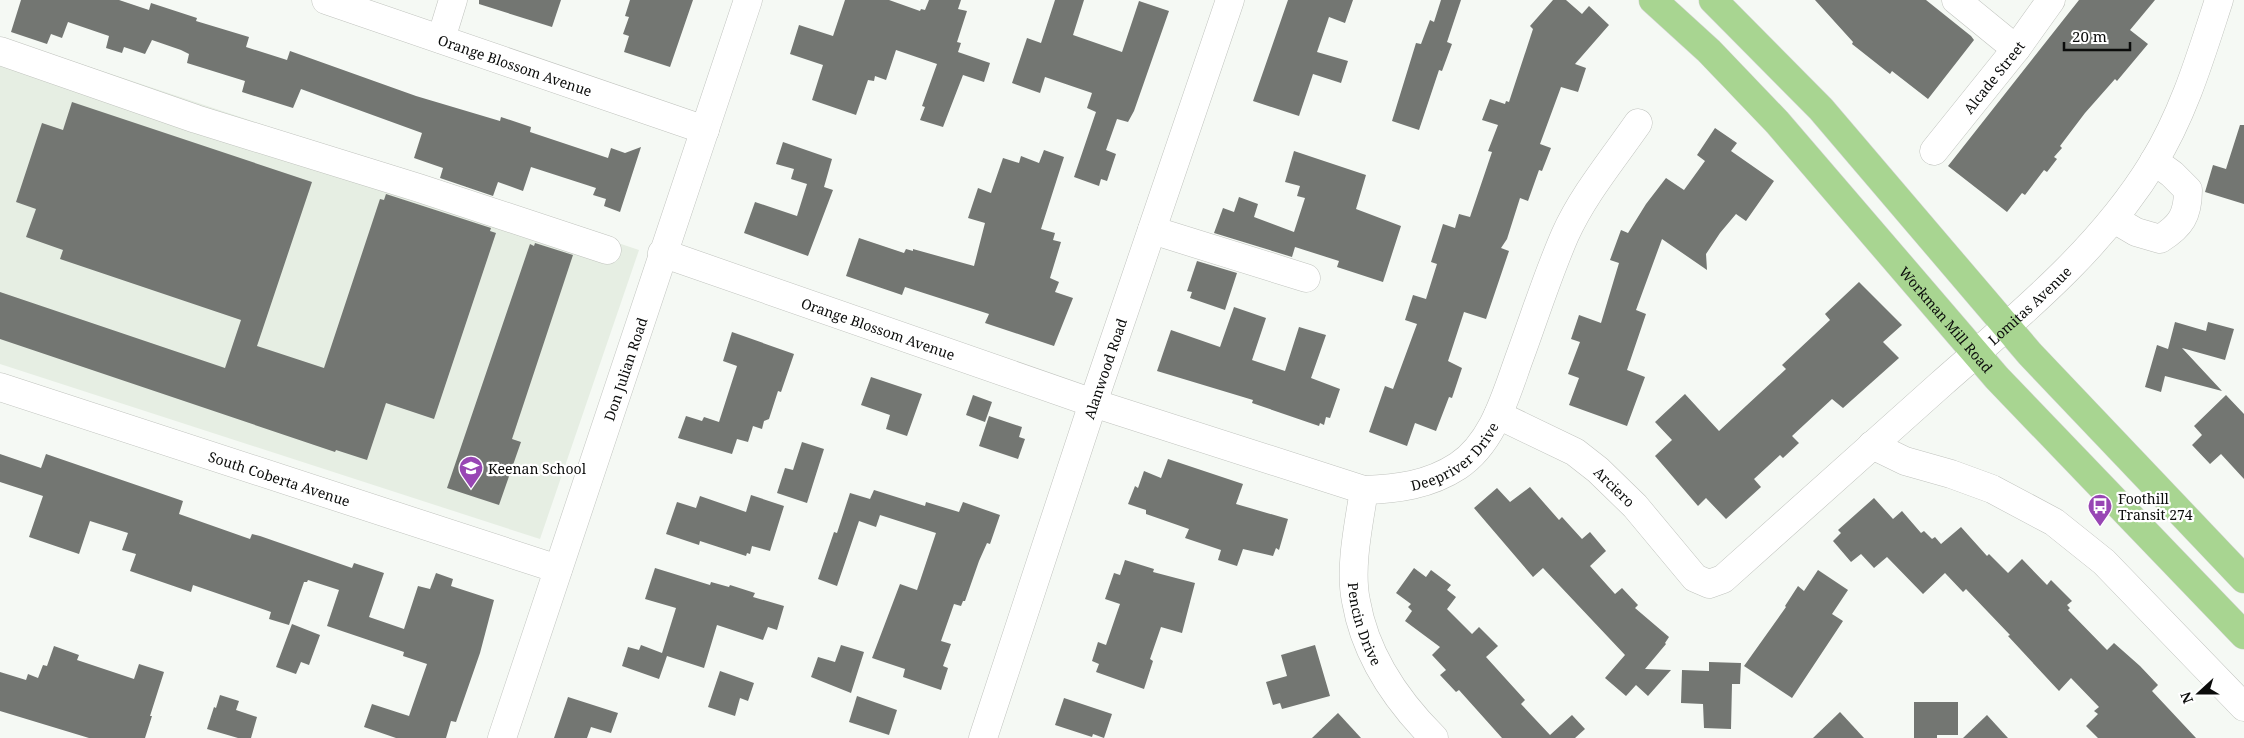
<svg xmlns="http://www.w3.org/2000/svg" width="2244" height="738" viewBox="0 0 2244 738" font-family="'Noto Serif',serif">
<style>
.built{fill:#e6eee3}
.building{fill:#737672}
.lines{fill:none;stroke-linecap:round;stroke-linejoin:round}
.minor-casing{stroke:#c0c3be;stroke-width:29}
.major-casing{stroke:#d3d3d3;stroke-width:29}
.minor{stroke:#fff;stroke-width:28}
.major{stroke:#a8d591;stroke-width:28}
.labels{text-anchor:middle;dominant-baseline:central;stroke-width:4.5;stroke-linejoin:round;paint-order:stroke}
.street-label{font-size:14px;fill:#0b0c0b;stroke:#fff}
.poi-label{font-size:14px;fill:#0b0c0b;stroke:#fff;text-anchor:start}
</style>
<rect width="100%" height="100%" fill="#f5f9f4"/>
<!-- built -->
<path class="built" d="M0 37 639 250 540 539 0 364Z"/>
<!-- building -->
<g class="building">
<path d="M21 0H119L149 10 151 3 197 18 196 21 249 37 246 47 287 60 290 51 416 96 500 121 501 117 531 127 530 132 608 158 611 148 625 153 641 147 620 212 604 206 606 199 593 195 596 188 531 167 523 191 498 182 493 196 440 178 443 168 414 158 422 133 301 89 293 108 242 92 245 81 187 63 189 54 181 50 152 40 145 54 124 47 122 53 106 48 109 36 68 22 62 38 51 34 47 44 11 32Z"/>
<path d="M479 0H561L552 27 479 4Z"/>
<path d="M630 0H693L670 67 624 52 629 36 623 34 629 17 625 16Z"/>
<path d="M845 0H889L920 11 921 9 925 10 929 0H961L958 9 967 11 957 42 961 43 958 52 990 63 984 82 963 75 943 127 920 120 925 107 922 106 937 64 896 50 886 80 875 76 874 81 868 80 856 115 812 100 823 65 790 54 799 25 833 36Z"/>
<path d="M1055 0H1084L1073 35 1122 52 1139 1 1169 11 1134 111 1128 122 1117 119 1106 150 1116 154 1107 181 1101 179 1099 186 1074 177 1096 112 1087 108 1092 93 1045 77 1040 93 1012 83 1027 38 1041 43Z"/>
<path d="M1288 0H1353L1345 23 1329 17 1317 52 1348 61 1341 83 1313 74 1299 116 1253 101Z"/>
<path d="M1441 0H1461L1447 42 1452 44 1442 71 1439 70 1419 130 1392 121 1416 43 1421 44 1430 20 1434 22Z"/>
<path d="M1553 0H1566L1582 14 1589 6 1609 25 1575 64 1586 68 1578 92 1561 87 1540 144 1551 148 1542 171 1539 170 1528 201 1520 198 1507 239 1501 248 1509 251 1486 319 1464 312 1448 361 1462 368 1452 398 1449 397 1436 431 1415 423 1407 446 1369 432 1385 386 1393 389 1417 324 1405 320 1413 295 1426 299 1437 264 1431 262 1443 224 1455 228 1459 214 1470 217 1492 152 1488 151 1498 125 1482 120 1490 99 1505 104 1506 101 1509 102 1533 29 1530 26Z"/>
<path d="M1815 0H1926L1971 36 1974 40 1928 99 1892 71 1890 74 1852 44 1853 42Z"/>
<path d="M2079 0H2155L2130 30 2148 44 2117 81 2115 79 2085 113 2060 146 2062 148 2054 157 2057 159 2047 172 2044 170 2025 195 2022 193 2007 212 1948 166Z"/>
<path d="M72 102 312 182 257 346 324 368 380 199 384 200 386 194 491 228 490 231 496 233 434 419 386 403 367 460 336 450 335 452 0 339V292L225 368 241 320 60 259 63 250 26 237 36 209 16 202 42 123 63 130Z"/>
<path d="M2240 125H2244V204L2205 192 2213 165 2226 169Z"/>
<path d="M1715 128 1737 143 1731 151 1774 181 1746 221 1736 214 1720 233 1706 254 1707 270 1662 239 1636 310 1646 314 1627 370 1645 377 1627 426 1569 405 1579 378 1568 374 1580 342 1571 339 1579 315 1601 323 1619 263 1610 260 1621 230 1628 233 1646 204 1666 178 1684 190 1705 161 1697 155Z"/>
<path d="M783 142 832 159 824 187 833 190 808 256 744 233 755 202 797 216 807 184 791 179 794 169 776 164Z"/>
<path d="M1044 150 1064 157 1041 229 1055 233 1053 240 1061 242 1050 278 1059 282 1055 292 1073 298 1054 346 985 323 989 314 905 287 902 295 846 276 859 238 904 253 906 249 913 251V249L974 266 985 223 968 218 978 188 991 193 1003 158 1019 163 1021 156 1039 163Z"/>
<path d="M1294 151 1366 175 1356 209 1401 226 1383 282 1337 267 1339 261 1295 247 1292 257 1214 233 1223 208 1234 212 1239 197 1258 204 1254 217 1294 232 1305 198 1297 196 1300 186 1285 182Z"/>
<path d="M535 243 573 255 512 439 521 442 499 505 447 488 530 244 534 246Z"/>
<path d="M1197 261 1237 273 1225 310 1190 298 1192 292 1187 291Z"/>
<path d="M1859 282 1902 325 1883 342 1899 358 1843 408 1832 399 1792 436 1799 443 1783 458 1780 455 1754 479 1761 487 1726 519 1706 498 1698 506 1655 456 1672 440 1655 422 1685 394 1719 431 1786 369 1782 365 1830 320 1825 314Z"/>
<path d="M1234 307 1266 318 1252 360 1285 371 1299 327 1326 335 1311 378 1340 389 1330 418 1326 417 1324 425 1320 423 1319 426 1252 403 1253 400 1157 371 1171 330 1220 347Z"/>
<path d="M2175 322 2206 331 2208 322 2234 329 2225 360 2182 348 2222 391 2165 376 2161 392 2145 387 2157 345 2168 349Z"/>
<path d="M732 332 794 354 781 392 778 391 769 419 764 421 762 429 753 426 748 442 737 439 732 454 678 438 686 416 702 421 704 417 719 422 737 366 723 361Z"/>
<path d="M871 377 922 394 907 436 886 429 890 415 861 405Z"/>
<path d="M973 395 992 402 985 422 966 415Z"/>
<path d="M2226 395 2244 414V479L2221 454 2210 464 2192 445 2202 435 2194 426Z"/>
<path d="M989 416 1022 427 1019 437 1025 439 1018 459 979 446Z"/>
<path d="M802 442 824 449 807 503 777 493 785 468 793 470Z"/>
<path d="M0 454 41 468 46 454 183 501 179 514 250 539 252 534 260 536 352 568 354 563 384 573 369 617 404 629 418 586 430 589 436 573 453 579 451 586 494 600 480 653 456 722 451 721 446 738H396L364 727 372 704 409 716 427 664 403 656 404 652 327 626 339 590 308 580 307 582H304L289 625 269 619 271 612 193 585 191 592 130 571 136 554 122 550 128 533 90 521 79 554 29 537 43 496 0 482Z"/>
<path d="M1168 459 1243 484 1236 504 1288 519 1279 550 1276 548 1273 556 1243 549 1237 566 1218 560 1221 550 1185 538 1189 529 1146 514V510L1128 504 1135 486 1138 488 1144 471 1161 478Z"/>
<path d="M1530 487 1559 520 1562 517 1582 539 1590 532 1606 551 1590 566 1615 594 1622 588 1638 605 1635 608 1669 637 1665 643 1666 644 1645 669 1671 670 1648 696 1636 685 1626 696 1605 678 1625 655 1543 568 1533 577 1474 508 1497 488 1510 502Z"/>
<path d="M874 490 925 506 926 502 959 512 963 502 1000 515 990 544 987 543 979 561 965 601H963L961 606 954 604 941 641 951 644 943 666 948 668 941 690 903 677 905 669 872 658 900 584 917 590 936 533 880 515 876 527 859 521 837 586 818 579 834 532 837 533 850 493 870 499Z"/>
<path d="M751 495 784 506 770 551 752 546 750 554 747 553 746 556 700 541 699 545 666 534 677 502 696 508 700 496 746 512Z"/>
<path d="M1874 498 1893 519 1902 511 1921 533 1924 531 1932 539 1935 537 1941 544 1961 527 1987 556 1989 554 2008 573 2022 559 2047 585 2051 580 2072 601 2067 605 2070 608 2068 610 2107 650 2114 643 2140 666 2158 685 2152 691 2196 738H2098L2086 726 2098 714 2094 711 2099 707 2071 678 2059 691 2008 636 2010 635 1966 589 1963 592 1945 573 1923 594 1887 557 1874 568 1861 554 1851 562 1833 541 1841 533 1838 530Z"/>
<path d="M1125 560 1154 569 1153 572 1195 583 1182 633 1161 627 1150 659 1153 661 1144 689 1096 672 1099 664 1092 661 1098 642 1106 645 1120 604 1105 599 1114 573 1120 575Z"/>
<path d="M655 568 710 585 711 582 729 587 730 585 755 593 753 597 784 606 777 630 768 627 763 640 717 625 704 668 667 656 659 679 622 666 628 647 639 650 641 645 662 653 676 608 645 599Z"/>
<path d="M1414 568 1426 577 1431 570 1451 585 1447 590 1456 597 1447 609 1472 634 1479 627 1498 646 1486 657 1525 700 1521 704 1550 735 1572 715 1585 729 1575 738H1502L1459 690 1456 692 1440 675 1446 670 1432 655 1440 647 1405 621 1412 611 1408 607 1411 604 1396 593Z"/>
<path d="M1818 570 1848 590 1832 614 1843 621 1792 698 1744 666 1786 607 1785 606 1798 586 1804 591Z"/>
<path d="M292 624 320 635 309 665 301 662 296 674 276 667Z"/>
<path d="M841 645 864 652 851 693 811 677 818 657 835 662Z"/>
<path d="M1315 645 1330 696 1282 709 1280 703 1273 705 1266 682 1287 676 1281 655Z"/>
<path d="M54 646 79 655 77 660 134 679 139 664 164 672 150 716H152L145 738H89L0 711V672L26 680 28 674 38 678 43 665 47 666Z"/>
<path d="M1709 662 1741 663 1740 684H1732L1731 729 1704 728 1703 704 1681 703 1682 670 1709 671Z"/>
<path d="M720 671 754 683 748 701 740 698 735 716 708 707Z"/>
<path d="M220 695 239 701 236 710 257 717 251 738H238L207 729 214 707 216 708Z"/>
<path d="M857 696 897 710 889 735 849 722Z"/>
<path d="M568 697 618 713 611 733 591 727 587 738H554Z"/>
<path d="M1064 698 1112 714 1104 738 1093 734 1092 737 1055 725Z"/>
<path d="M1914 702H1958V735H1937V738H1914Z"/>
<path d="M1840 712 1864 738H1813Z"/>
<path d="M1338 713 1361 738H1312Z"/>
<path d="M1987 715 2008 738H1963Z"/>
</g>
<g class="lines">
<defs>
<g id="minor">
<path id="s1" d="M326 0 705 130"/>
<path d="M1956 0 2016 49"/>
<path d="M441 39 453 0"/>
<path d="M0 51 196 119 419 188 607 250"/>
<path id="s2" d="M1934 151 2016 49 2051 0"/>
<path d="M2114 219 2136 232 2160 239C2181 226 2188 215 2188 190L2172 174 2154 161"/>
<path d="M1152 230 1306 278"/>
<path id="s3" d="M662 253 1093 403 1364 490C1397 489 1429 485 1458 466 1494 442 1506 394 1520 356 1535 315 1548 274 1565 235 1583 195 1613 159 1638 123"/>
<path id="s4" d="M0 387 558 569"/>
<path id="s5" d="M1498 415 1575 452 1598 470 1635 506 1695 578 1709 584 1723 579C1795 514 1868 449 1941 384 2017 317 2100 250 2153 163 2184 113 2201 55 2219 0"/>
<path d="M1872 445 1905 461 1951 474 1992 489 2054 522 2104 562 2244 707"/>
<path id="s6" d="M1364 490C1359 523 1349 568 1356 601 1365 654 1396 700 1434 738"/>
<path id="s7" d="M502 738 748 0"/>
<path id="s8" d="M983 738 1093 403 1230 0"/>
</g>
<g id="major">
<path id="s9" d="M1653 0 1709 51 1777 122 1997 378 2244 635"/>
<path d="M1713 0 1821 109 2030 354 2244 579"/>
</g>
</defs>
<!-- minor casing -->
<use href="#minor" class="minor-casing"/>
<!-- major casing -->
<use href="#major" class="major-casing"/>
<!-- minor -->
<use href="#minor" class="minor"/>
<!-- major -->
<use href="#major" class="major"/>
</g>
<!-- icons -->
<defs>
<symbol id="school-pin" viewBox="-11 -11 22 30"><path d="M0 17L-7.5 6A9.5 9.5 0 1 1 7.5 6Z" fill="#9846b4" stroke="#fff"/><path d="M0-5L7-2L0 1L-7-2ZM-4 1L0 2.5L4 1V4Q0 6-4 4Z" fill="#fff"/></symbol>
<symbol id="bus-pin" viewBox="-11 -11 22 30"><path d="M0 17L-7.5 6A9.5 9.5 0 1 1 7.5 6Z" fill="#9846b4" stroke="#fff"/><path d="M-5-6H5V4H4V6H2V4H-2V6H-4V4H-5ZM-3.5-4V0h7V-4ZM-3.5 1.2v1.5H-2V1.2ZM2 1.2v1.5H3.5V1.2Z" fill="#fff"/></symbol>
</defs>
<g fill-rule="evenodd">
<use href="#school-pin" x="457" y="454" width="28" height="38"/>
<use href="#bus-pin" x="2086" y="492" width="28" height="38"/>
</g>
<g class="labels">
<!-- street labels -->
<g class="street-label">
<text stroke="none"><textPath href="#s1" startOffset="200">Orange Blossom Avenue</textPath></text>
<text stroke="none"><textPath href="#s2" startOffset="95">Alcade Street</textPath></text>
<text stroke="none"><textPath href="#s5" startOffset="701">Lomitas Avenue</textPath></text>
<text stroke="none"><textPath href="#s9" startOffset="434">Workman Mill Road</textPath></text>
<text stroke="none"><textPath href="#s3" startOffset="229">Orange Blossom Avenue</textPath></text>
<text stroke="none"><textPath href="#s8" startOffset="389">Alanwood Road</textPath></text>
<text stroke="none"><textPath href="#s7" startOffset="389">Don Julian Road</textPath></text>
<text stroke="none"><textPath href="#s3" startOffset="842">Deepriver Drive</textPath></text>
<text stroke="none"><textPath href="#s4" startOffset="294">South Coberta Avenue</textPath></text>
<text stroke="none"><textPath href="#s5" startOffset="138">Arciero</textPath></text>
<text stroke="none"><textPath href="#s6" startOffset="136">Pencin Drive</textPath></text>
</g>
<!-- poi labels -->
<g class="poi-label">
<text x="488" y="468">Keenan School</text>
<text x="2118" y="498">Foothill<tspan x="2118" dy="16">Transit 274</tspan></text>
</g>
</g>
<!-- north arrow -->
<g transform="translate(2199 693) rotate(249)" stroke="#ffffff" stroke-width="4" paint-order="stroke">
<path d="M0-4L9 19L0 12L-9 19Z" fill="#0b0c0b"/>
<text y="-8" font-size="14" font-weight="bold" text-anchor="middle" fill="#0b0c0b">N</text>
</g>
<!-- scale -->
<path d="M2064 42v8h66v-8" fill="none" stroke="#0b0c0b" stroke-width="2.5"/>
<text x="2072" y="42" font-size="15" fill="#0b0c0b" stroke="#ffffff" stroke-width="4" paint-order="stroke">20 m</text>
</svg>
